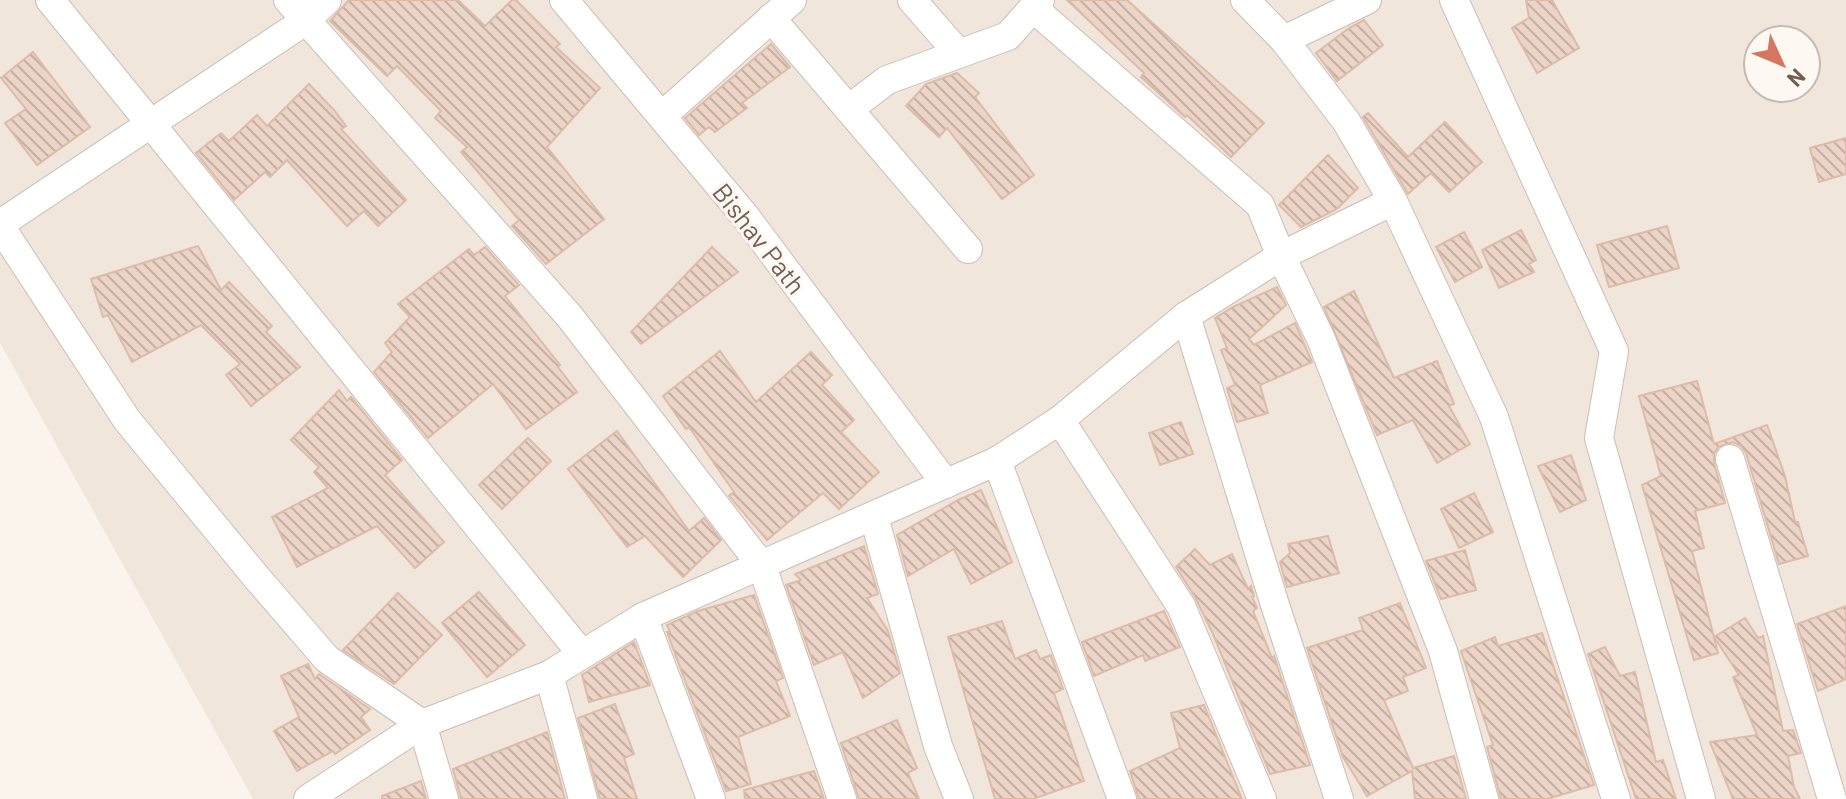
<svg xmlns="http://www.w3.org/2000/svg" width="1846" height="799" viewBox="0 0 1846 799" font-family="Barlow,sans-serif">
<style>
.residential{fill:#f1e6db;fill-rule:evenodd}
.building{fill:url(#building-back-hatch);stroke:#ddbba9;stroke-width:2}
.lines{fill:none;stroke-linecap:round;stroke-linejoin:round}
.minor-casing{stroke:#ccbdb3;stroke-width:30}
.minor{stroke:#fff;stroke-width:28}
.labels{text-anchor:middle;dominant-baseline:central;stroke-width:6;stroke-linejoin:round;paint-order:stroke}
.street-label{font-size:26px;fill:#735c51;stroke:#fdf8f2}
</style>
<defs>
<pattern id="building-back-hatch" width="6" height="6" patternUnits="userSpaceOnUse" patternTransform="scale(2)"><rect width="6" height="6" fill="#ecd5c7"/><path d="M-1 5l2 2M0 0l6 6M5-1l2 2" fill="none" stroke="#c4b0a4"/></pattern>
</defs>
<rect width="100%" height="100%" fill="#faf4ec"/>
<!-- residential -->
<path class="residential" d="M0 0H1846V799H253L0 343ZM1758 40H1806V88H1758Z"/>
<!-- building -->
<g class="building">
<path d="M349 0H458L485 26 512 0H516L560 44 556 47 600 88 547 147 604 219 546 264 512 226 519 220 461 152 467 147 435 118 441 111 397 66 387 76 330 21Z"/>
<path d="M1067 0H1127L1264 123 1231 157 1187 115 1185 117 1141 77 1144 73Z"/>
<path d="M1526 0H1552L1579 48 1537 73 1512 28 1529 18Z"/>
<path d="M1364 20 1383 45 1337 81 1316 53 1349 28Z"/>
<path d="M771 44 790 67 742 103 747 108 715 132 709 127 699 135 685 118Z"/>
<path d="M33 52 90 127 37 165 5 123 26 109 1 78Z"/>
<path d="M957 73 979 93 975 97 1034 175 1002 199 947 128 939 137 906 106 926 84Z"/>
<path d="M309 84 334 110 346 126 341 129 406 200 378 226 364 211 347 226 287 160 270 177 265 172 234 200 196 153 221 133 229 141 257 115 267 126Z"/>
<path d="M1368 113 1408 157 1445 122 1482 162 1449 192 1431 173 1408 194 1363 117Z"/>
<path d="M1846 138V174L1819 182 1810 148Z"/>
<path d="M1328 155 1358 188 1337 209 1301 227 1279 205Z"/>
<path d="M1667 226 1679 268 1609 287 1597 245Z"/>
<path d="M1521 230 1536 260 1529 264 1534 272 1499 288 1482 250Z"/>
<path d="M1464 232 1482 267 1455 282 1436 247Z"/>
<path d="M198 246 221 290 229 282 272 326 266 332 300 367 251 406 226 375 240 364 201 325 132 362 108 315 103 317 91 279Z"/>
<path d="M485 247 519 285 505 296 560 365 558 367 577 392 526 429 493 384 428 438 374 372 392 352 385 343 410 317 398 304 469 249 474 255Z"/>
<path d="M712 247 738 272 641 344 631 332Z"/>
<path d="M1277 287 1286 305 1249 339 1254 345 1295 323 1312 362 1260 385 1268 413 1237 422 1227 388 1235 385 1221 350 1227 348 1215 318 1233 307Z"/>
<path d="M1354 291 1394 378 1437 361 1454 404 1449 406 1470 444 1437 463 1413 420 1377 435 1324 307Z"/>
<path d="M720 351 756 402 811 352 832 375 822 385 854 420 841 432 879 472 839 509 823 493 767 540 729 496 734 492 689 427 686 429 663 396Z"/>
<path d="M1697 381 1714 444 1767 425 1785 476 1795 522H1798L1808 556 1779 564 1746 453 1741 446 1733 442 1718 447 1714 454V463L1725 503 1695 511 1704 548 1692 551 1718 653 1694 660 1642 485 1661 476 1639 396Z"/>
<path d="M339 390 347 401 351 397 402 460 385 475 444 542 415 568 377 526 297 567 272 517 328 488 314 472 319 467 291 440Z"/>
<path d="M1181 422 1193 454 1160 465 1149 433Z"/>
<path d="M617 431 689 531 704 518 721 540 683 577 645 536 627 547 568 469Z"/>
<path d="M528 438 551 461 502 509 479 485Z"/>
<path d="M1571 455 1586 500 1560 512 1538 466Z"/>
<path d="M981 490 1012 562 971 584 954 549 908 576 897 535 958 500Z"/>
<path d="M1474 493 1493 532 1459 548 1441 509Z"/>
<path d="M1328 536 1339 573 1287 587 1280 562 1290 553 1288 544Z"/>
<path d="M864 546 878 594 867 598 888 631 900 673 863 698 843 652 814 665 786 585 801 580 795 574Z"/>
<path d="M1195 549 1210 565 1232 554 1248 589 1251 586 1254 596 1252 597 1257 608 1253 611 1272 658 1274 656 1310 765 1270 774 1213 634 1195 597 1176 567Z"/>
<path d="M1465 550 1476 590 1441 599 1426 561Z"/>
<path d="M479 592 525 645 487 677 442 623Z"/>
<path d="M398 593 442 635 394 684 343 650Z"/>
<path d="M754 595 783 678 776 681 790 716 738 737 751 784 726 791 667 632H670L667 625 698 611Z"/>
<path d="M1400 603 1426 668 1403 677 1408 691 1384 700 1413 768 1454 756 1466 799H1415L1412 771 1367 796 1343 757 1307 648 1363 630 1359 618Z"/>
<path d="M1846 606V679L1818 691 1797 624Z"/>
<path d="M1164 611 1180 647 1145 661 1143 655 1094 676 1082 642Z"/>
<path d="M1745 618 1758 638 1763 636 1783 731 1793 730 1801 753 1788 756 1794 787 1800 799H1733L1710 742 1757 735 1733 677 1739 675 1714 637Z"/>
<path d="M1002 621 1015 659 1036 650 1040 659 1051 655 1063 689 1054 693 1084 781 1033 799H995L948 637Z"/>
<path d="M1542 633 1594 785 1547 799H1501L1487 747 1493 745 1461 651 1495 637 1498 646Z"/>
<path d="M634 642 650 685 589 702 582 675Z"/>
<path d="M1605 647 1620 676 1635 672 1656 762 1663 760 1676 799H1636L1588 654Z"/>
<path d="M308 664 315 679 319 674 370 709 361 717 370 730 335 754 333 751 297 771 274 731 299 717 281 676Z"/>
<path d="M615 704 634 754 624 758 637 799H600L578 718Z"/>
<path d="M1204 705 1242 799H1139L1130 771 1180 748 1171 713Z"/>
<path d="M897 720 917 768 908 773 919 799H859L841 743Z"/>
<path d="M547 732 565 799H461L453 769Z"/>
<path d="M814 771 824 799H745L744 790Z"/>
<path d="M421 781 426 799H382V796Z"/>
</g>
<g class="lines">
<defs>
<g id="minor">
<path d="M50 0 581 653"/>
<path d="M288 0 570 317 762 566 842 799"/>
<path d="M564 0 745 216 946 484"/>
<path d="M912 0 959 54"/>
<path d="M1245 0 1284 40 1346 121 1393 201 1494 417 1616 799"/>
<path d="M1454 0 1614 351 1599 438 1701 799"/>
<path d="M1033 8 1260 205 1281 256 1393 201"/>
<path d="M771 18 968 249"/>
<path d="M1284 40 1367 0"/>
<path d="M849 109 887 80 1008 36 1040 0"/>
<path d="M663 115 792 0"/>
<path d="M0 224 305 21 327 0"/>
<path d="M0 226 127 420 257 578 327 659 422 724 444 799"/>
<path d="M1186 316 1275 605 1339 799"/>
<path d="M1060 420 1181 606 1262 799"/>
<path d="M1730 459 1832 799"/>
<path d="M997 461 1122 799"/>
<path d="M874 517 938 746 959 799"/>
<path d="M643 617 711 799"/>
<path d="M549 675 583 799"/>
<path d="M308 799 422 724 549 675 643 617 997 461 1060 420 1186 316 1281 256 1321 339 1443 651 1484 799"/>
</g>
</defs>
<!-- minor casing -->
<use href="#minor" class="minor-casing"/>
<!-- minor -->
<use href="#minor" class="minor"/>
</g>
<g class="labels">
<!-- street labels -->
<g class="street-label">
<text transform="translate(760 238) rotate(52)">Bishav Path</text>
</g>
</g>
<!-- north arrow -->
<g transform="translate(1782 64) rotate(134)"><circle r="38" fill="#fdf8f2" stroke="#c6bab2" stroke-width="2"/>
<path d="M0-6L14 30L0 20L-14 30Z" fill="#d47761"/>
<text y="-12" font-size="22" font-weight="bold" text-anchor="middle" fill="#735c51">N</text>
</g>
</svg>
